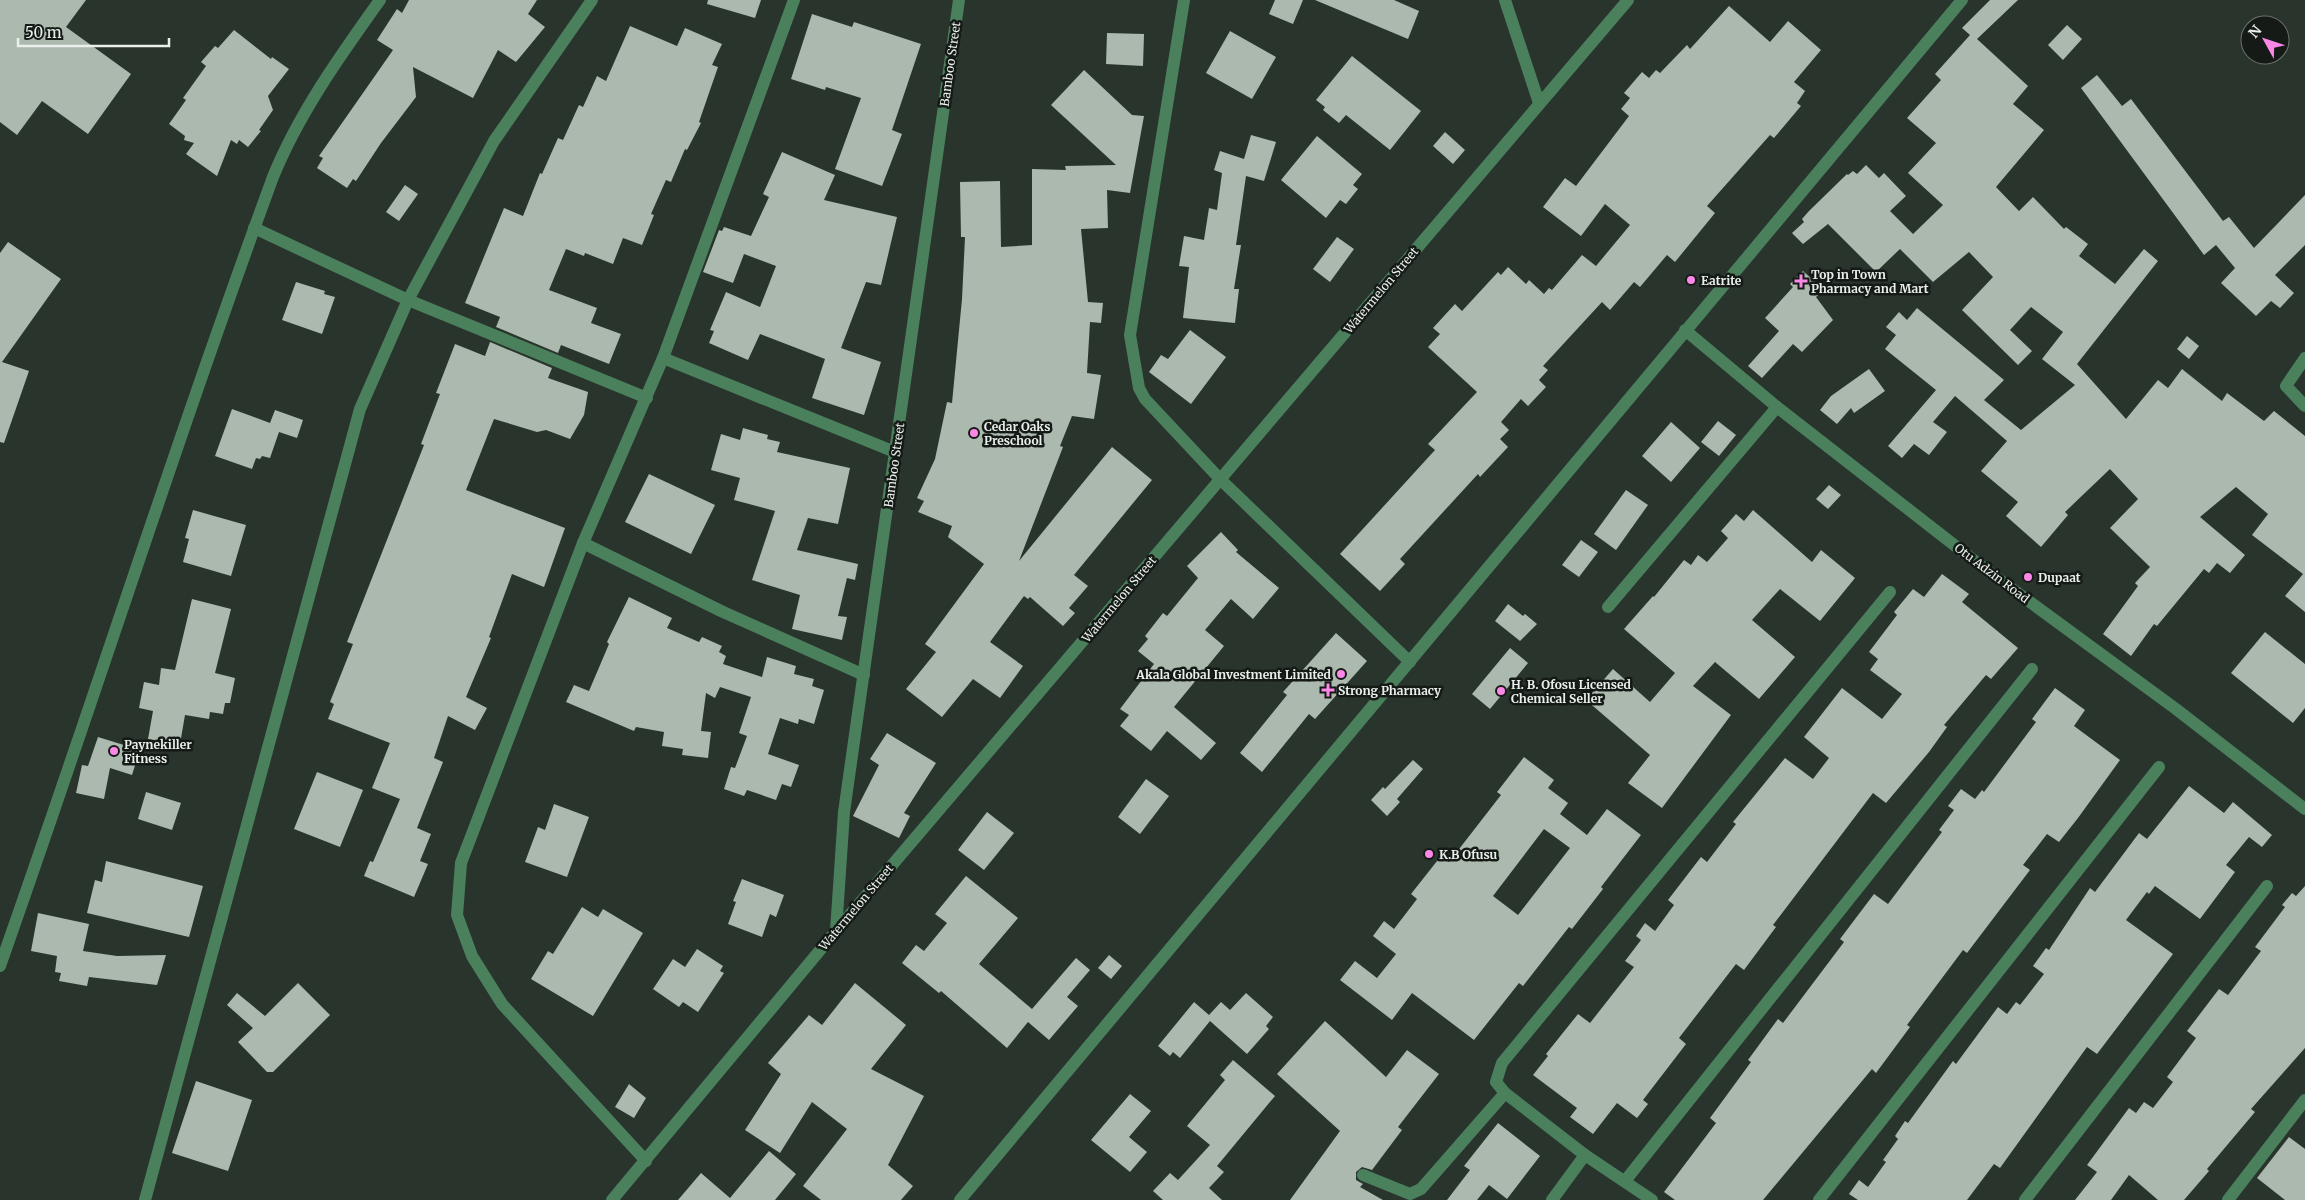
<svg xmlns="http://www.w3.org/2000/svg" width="2305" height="1200" viewBox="0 0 2305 1200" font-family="Merriweather,serif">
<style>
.building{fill:#abb9af;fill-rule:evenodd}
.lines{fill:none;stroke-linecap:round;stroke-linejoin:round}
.minor{stroke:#4b805d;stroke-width:12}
.poi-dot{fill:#fb87e6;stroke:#151a16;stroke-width:2}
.labels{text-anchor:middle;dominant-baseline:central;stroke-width:5;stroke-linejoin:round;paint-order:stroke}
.street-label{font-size:12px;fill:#e9f0eb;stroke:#151a16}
.poi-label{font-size:12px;font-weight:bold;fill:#e9f0eb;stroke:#151a16;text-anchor:start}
</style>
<rect width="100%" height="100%" fill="#29342c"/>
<!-- building -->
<g class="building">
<path d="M0 0H86L66 27 131 74 88 134 42 101 17 135 0 122Z"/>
<path d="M409 0H537L528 14 545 27 516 62 498 50 473 98 413 67 416 97 381 143 356 181 353 179 347 188 317 168 323 158 319 156 393 50 377 40 397 9 402 13Z"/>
<path d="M708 0H761L755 18 707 4Z"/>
<path d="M1275 0H1303L1293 24 1269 14Z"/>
<path d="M1315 0H1394L1419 11 1408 39Z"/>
<path d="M1990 0H2018L1977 39 2028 86 2013 104 2044 130 1996 187 2019 211 2033 197 2064 229 2066 227 2088 244 2079 256 2115 284 2144 249 2158 261 2077 364 2126 419 2158 380 2168 388 2182 369 2222 401 2227 393 2264 421 2274 411 2305 436V612L2285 596 2303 574 2252 535 2268 514 2236 487 2200 517 2245 555 2230 573 2217 563 2209 573 2204 569 2157 626 2154 624 2131 656 2103 634 2138 586 2135 583 2150 567 2110 528 2138 499 2110 469 2065 512 2068 515 2041 547 2006 516 2018 502 1981 471 2007 441 1955 396 1933 422 1947 432 1929 455 1914 444 1902 458 1888 446 1936 390 1885 349 1896 335 1886 327 1899 312 1907 320 1917 308 2004 380 1984 400 2021 430 2075 385 2042 359 2063 332 2031 307 2010 330 2032 351 2018 365 1962 310 1993 277 1969 252 1933 282 1900 249 1876 272 1828 224 1803 244 1792 233 1804 222 1802 219 1809 211 1847 174 1848 175 1853 171 1857 174 1866 165 1879 178 1884 173 1906 196 1890 211 1913 234 1943 205 1908 173 1936 143 1907 118 1941 80 1935 74 1970 35 1962 28Z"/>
<path d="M1729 6 1770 42 1788 21 1821 50 1794 82 1805 91 1797 103 1801 106 1774 138 1770 135 1707 206 1715 213 1675 262 1667 255 1640 287 1634 282 1610 310 1602 302 1543 366 1548 370 1539 380 1546 387 1528 406 1521 399 1501 422 1509 430 1500 439 1508 447 1480 477 1478 474 1400 559 1405 564 1380 591 1340 554 1435 450 1428 444 1477 392 1428 347 1440 334 1433 328 1455 304 1462 311 1498 272 1501 275 1508 267 1526 284 1529 280 1544 294 1549 288 1552 290 1582 255 1596 266 1630 225 1605 204 1581 236 1543 207 1565 178 1576 186 1629 116 1621 109 1630 98 1624 93 1642 72 1649 78 1656 70 1660 73 1687 45 1690 49Z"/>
<path d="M812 14 852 27 854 22 921 44 892 130 902 134 882 186 835 169 861 98 826 87 825 90 791 79Z"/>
<path d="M2067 25 2082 39 2063 60 2048 45Z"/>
<path d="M630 26 677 46 685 28 722 44 712 65 718 67 699 122 701 123 687 150 685 149 671 182 666 180 651 214 654 215 642 245 623 238 613 264 585 253 584 256 566 249 549 290 597 308 591 323 621 334 609 364 561 345 558 353 496 327 500 317 465 303 504 208 523 216 540 173 542 174 558 138 563 140 579 105 583 107 597 76 606 81Z"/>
<path d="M234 30 271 59 272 57 289 69 268 96 273 110 259 130 261 131 248 147 239 140 237 144 231 140 217 176 186 154 194 143 184 140 185 136 169 124 186 100 183 98 206 66 201 62 215 46 218 48Z"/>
<path d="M1230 31 1276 57 1252 99 1206 73Z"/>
<path d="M1107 33 1144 34 1143 66 1106 64Z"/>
<path d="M1352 56 1421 111 1390 150 1346 115 1339 123 1323 110 1325 107 1316 100Z"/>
<path d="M1084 70 1132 115 1144 116 1130 193 1107 190 1108 228 1081 229 1088 302 1103 303 1101 323 1090 322 1087 373 1101 375 1094 419 1072 416 1060 446 1063 447 1019 561 1112 447 1152 480 1074 575 1088 586 1069 608 1075 613 1063 626 1030 597 1028 599 1024 596 990 642 1023 666 1000 698 973 679 942 717 906 689 936 652 925 644 984 564 948 537 952 526 918 512 924 501 917 498 935 459 947 402 952 403 962 299 965 237H961L960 182 1000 181 1001 247 1032 245V169L1066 170 1065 166 1116 165 1051 105Z"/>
<path d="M2097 75 2122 106 2131 99 2223 221 2229 217 2254 248 2305 195V245L2275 275 2294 293 2280 308 2271 301 2256 316 2221 283 2235 268 2216 245 2204 255 2081 88Z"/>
<path d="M1445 132 1465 150 1453 164 1433 146Z"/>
<path d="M1251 135 1276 142 1264 181 1246 176 1236 245H1241L1234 289H1239L1235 323 1183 318 1189 267 1179 266 1184 236 1204 240 1209 208 1217 210 1222 173 1214 170 1220 151 1244 159Z"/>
<path d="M1317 136 1362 174 1353 185 1358 189 1346 204 1340 200 1326 218 1281 180Z"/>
<path d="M782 152 835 175 824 200 897 217 881 285 866 282 841 348 881 362 864 415 812 398 825 359 760 334 748 360 709 343 714 331 710 330 726 292 760 307 776 266 744 254 733 283 703 272 719 230 722 231 724 227 751 236 769 197 763 194Z"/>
<path d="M405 185 418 194 399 221 386 212Z"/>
<path d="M1337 237 1354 249 1330 282 1313 269Z"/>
<path d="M8 242 61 279 2 362 29 371 4 443 0 442V253Z"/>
<path d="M1803 271 1824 290 1816 297 1833 320 1802 352 1793 344 1762 378 1748 366 1779 331 1765 318 1793 287 1790 284Z"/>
<path d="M296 282 325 291 324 294 335 297 322 334 282 320Z"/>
<path d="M1190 330 1226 357 1191 404 1149 372 1161 355 1168 359Z"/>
<path d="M2187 336 2199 346 2189 359 2177 349Z"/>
<path d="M490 342 552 368 548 378 588 392 584 415 570 439 546 430 537 432 494 419 466 490 565 528 544 587 512 574 489 637 491 638 466 697 487 708 475 730 448 716 434 758 443 762 417 828 431 834 420 861 428 864 414 897 364 876 370 861 373 862 400 799 372 788 390 743 328 719 334 704 330 702 353 644 347 642 424 445 421 444 440 394 436 393 455 344 485 356Z"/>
<path d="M1869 369 1885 391 1854 413 1851 408 1837 424 1820 410 1831 396Z"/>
<path d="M232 409 270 423 275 410 303 420 297 438 279 432 270 458 262 456 260 459 256 458 252 469 215 456Z"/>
<path d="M1718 421 1736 435 1719 456 1701 442Z"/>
<path d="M1671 422 1700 448 1671 482 1642 456Z"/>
<path d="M743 428 768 435 767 439 780 442 777 452 850 468 838 524 808 518 797 550 858 564 855 580 847 578 838 616 847 617 842 640 792 629 800 595 752 580 775 511 734 500 740 478 711 470 721 434 740 440Z"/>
<path d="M649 474 715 505 691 554 625 522Z"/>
<path d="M1829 485 1841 495 1828 509 1816 499Z"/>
<path d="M1626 490 1648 505 1616 550 1594 534Z"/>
<path d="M193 510 246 525 231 576 183 562 189 539 185 538Z"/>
<path d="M1753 510 1812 562 1821 550 1855 578 1820 621 1780 589 1752 620 1795 657 1759 699 1715 662 1693 686 1731 715 1662 808 1628 783 1650 755 1586 700 1613 669 1650 702 1675 673 1624 629 1653 596 1654 597 1684 560 1691 565 1698 555 1707 562 1728 538 1721 531 1736 514 1744 521Z"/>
<path d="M1221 532 1238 550 1236 552 1279 588 1253 619 1231 599 1205 630 1224 646 1174 707 1216 743 1201 760 1167 731 1151 751 1120 726 1129 715 1120 709 1154 664 1138 651 1148 639 1145 636 1163 613 1167 616 1198 578 1187 566Z"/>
<path d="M1581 540 1598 552 1579 577 1562 565Z"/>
<path d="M1942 574 1969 594 1962 602 2018 648 1991 679 1986 675 1944 725 1947 727 1929 752 1886 803 1873 793 1773 925 1776 927 1744 970 1736 964 1679 1038 1686 1044 1643 1100 1648 1104 1637 1118 1617 1103 1593 1134 1570 1117 1577 1108 1533 1075 1548 1056 1546 1054 1578 1014 1590 1023 1634 967 1625 961 1641 940 1636 936 1645 923 1655 931 1674 905 1668 900 1701 857 1707 862 1736 824 1733 822 1785 758 1813 779 1829 758 1804 737 1842 688 1882 719 1902 694 1870 670 1878 659 1869 652 1897 615 1894 612 1913 589 1924 597Z"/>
<path d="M629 597 672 618 667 628 699 642 702 637 722 646 719 652 726 656 723 664 762 677 767 657 796 666 794 674 814 679 812 686 824 690 814 724 799 719 798 724 780 718 768 754 799 765 791 787 782 784 776 800 747 790 744 796 724 789 731 767 735 768 747 736 739 733 751 697 720 687 715 698 706 693 701 731 711 732 708 758 682 755 683 749 662 746 664 732 636 727 634 731 566 702 574 685 589 691 609 644 607 642Z"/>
<path d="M192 599 231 609 215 673 235 678 230 703H225L223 714 210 712 209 719 185 715 180 744 148 739 153 711 139 708 144 682 159 685 161 668 175 670Z"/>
<path d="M1508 604 1523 616 1525 614 1537 624 1520 641 1495 621Z"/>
<path d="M2265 632 2305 664V708L2293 723 2231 673Z"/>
<path d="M1336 633 1367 661 1315 719 1309 714 1262 772 1240 753 1287 695 1283 692Z"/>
<path d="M1510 648 1528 663 1490 709 1472 694Z"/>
<path d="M2055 688 2085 710 2074 726 2120 760 2078 818 2059 842 2047 834 2023 865 2030 870 1967 953 1963 950 1907 1025 1910 1027 1876 1073 1872 1069 1763 1200H1675L1664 1192 1716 1123 1710 1118 1751 1062 1748 1060 1778 1019 1783 1023 1844 942 1840 939 1874 894 1888 904 1942 832 1939 830 1954 810 1948 806 1961 789 1975 799 1982 790 1984 792 2036 722 2032 719Z"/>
<path d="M887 733 936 763 904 813 910 816 899 838 853 816 879 765 870 759Z"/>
<path d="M98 737 140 750 132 775 110 768 104 799 76 793 82 765 88 766Z"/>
<path d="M1524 757 1554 780 1548 788 1568 803 1560 814 1587 835 1607 809 1641 835 1601 887 1603 889 1572 929 1569 927 1523 986 1519 983 1474 1040 1412 993 1392 1020 1340 980 1355 961 1377 978 1396 954 1373 936 1384 921 1394 929 1417 899 1411 894 1441 856 1449 862 1501 795 1497 792ZM1544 829 1570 848 1518 915 1493 896Z"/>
<path d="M1413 760 1423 769 1397 799 1400 802 1387 816 1371 800 1383 787 1385 789Z"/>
<path d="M317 772 363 790 340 847 294 829Z"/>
<path d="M1146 779 1169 796 1140 834 1118 817Z"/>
<path d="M2189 786 2224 813 2233 802 2272 835 2262 847 2249 837 2226 865 2235 872 2200 919 2155 886 2149 894 2147 892 2126 920 2173 954 2097 1054 2087 1047 2000 1168 1994 1164 1967 1200H1858L1849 1194 1859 1180 1868 1187 1886 1162 1883 1160 1898 1139 1895 1136 1905 1121 1908 1123 1953 1061 1956 1064 1998 1007 2007 1014 2016 1002 2020 1005 2044 974 2033 966 2046 948 2049 950 2090 888 2095 892 2139 833 2147 839Z"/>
<path d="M146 792 181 803 172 830 138 819Z"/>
<path d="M554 804 589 817 567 877 525 862 538 827 545 830Z"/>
<path d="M987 812 1014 833 984 870 958 850Z"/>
<path d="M106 861 203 886 189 937 87 913 95 880 102 882Z"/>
<path d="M966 876 1018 918 979 964 1032 1009 1076 958 1090 970 1067 997 1078 1006 1049 1040 1028 1022 1007 1048 941 991 939 993 902 963 916 945 924 951 947 923 935 914Z"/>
<path d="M742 879 784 895 776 917 770 914 762 937 728 924 736 902 733 901Z"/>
<path d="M2305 886V1048L2251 1109 2255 1112 2207 1169 2209 1171 2184 1200H2158L2129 1175 2111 1200H2075L2097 1172 2087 1165 2129 1108 2136 1113 2144 1102 2153 1108 2173 1082 2167 1077 2196 1038 2187 1031 2219 989 2228 995 2261 951 2255 947 2285 907 2282 905 2292 893 2296 896Z"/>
<path d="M582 907 598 917 603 909 643 933 593 1016 531 979 548 951 553 954Z"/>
<path d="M38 913 89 924 83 951 117 956 166 955 157 985 89 977 87 986 59 981 61 973 55 972 57 956 31 951Z"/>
<path d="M697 949 723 966 720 971 724 973 698 1012 683 1002 679 1007 653 989 673 959 685 967Z"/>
<path d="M1109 955 1122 966 1111 979 1098 968Z"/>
<path d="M298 983 330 1015 273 1072H267L238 1042 253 1028 227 1005 237 993 265 1016Z"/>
<path d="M855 983 906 1025 871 1069 924 1096 888 1165 913 1186 901 1200H821L803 1186 847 1129 812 1102 780 1153 745 1130 781 1074 768 1063 809 1015 822 1025Z"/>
<path d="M1246 993 1273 1017 1266 1026 1269 1029 1247 1054 1210 1021 1180 1058 1173 1052 1170 1056 1158 1046 1194 1002 1209 1015 1221 1002 1230 1010Z"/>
<path d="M1325 1021 1386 1077 1407 1050 1439 1074 1398 1127 1402 1130 1372 1170 1362 1167 1356 1172V1180L1363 1184 1360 1187 1383 1200H1290L1340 1131 1277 1074Z"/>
<path d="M1233 1060 1275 1096 1217 1166 1224 1172 1209 1188 1222 1200H1163L1153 1191 1170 1173 1178 1180 1210 1145 1187 1126 1225 1080 1220 1075Z"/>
<path d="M196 1081 252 1100 228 1171 172 1153Z"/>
<path d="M629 1084 646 1098 634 1118 615 1107Z"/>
<path d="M1130 1094 1151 1111 1129 1137 1147 1152 1130 1172 1091 1140Z"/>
<path d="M1498 1123 1540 1156 1507 1199 1489 1185 1477 1200H1447L1470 1170 1464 1166Z"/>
<path d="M2289 1137 2305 1149V1200H2285L2257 1178Z"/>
<path d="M769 1151 796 1174 775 1200H678L701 1173 730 1198Z"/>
</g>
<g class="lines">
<!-- minor -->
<g class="minor">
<path d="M1184 0 1130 335 1139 388 1145 399 1220 479 1410 662"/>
<path d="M1505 0 1539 103"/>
<path d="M254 228 408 300 647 398"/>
<path d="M1685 330 1777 407 1985 569 2176 709 2305 809"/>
<path d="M663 358 895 452"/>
<path d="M2305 358 2286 386 2305 406"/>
<path d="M583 543 721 611 864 675"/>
<path d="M1608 607 1777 407"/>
<path d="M836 931 844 812 959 0"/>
<path d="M0 966C93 703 177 438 273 177 299 113 340 56 380 0"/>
<path d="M646 1161 502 1004 472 956 457 915 461 863 583 543 663 358 794 0"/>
<path d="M1363 1175 1410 1194 1421 1189 1505 1093"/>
<path d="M1625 1181 2032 669"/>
<path d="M145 1200 360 409 408 300 494 141 592 0"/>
<path d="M612 1200 836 931 1628 0"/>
<path d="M960 1200 1962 0"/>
<path d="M1552 1200 1585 1155"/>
<path d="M1652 1200 1585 1155 1505 1093 1496 1082 1502 1063 1890 592"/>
<path d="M1819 1200 2159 767"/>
<path d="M2025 1200 2267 886"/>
<path d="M2228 1200 2305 1100"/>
</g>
</g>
<!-- markers -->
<g class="poi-dot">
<circle cx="1691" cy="280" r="5"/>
<path d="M1798.5 273.5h5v5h5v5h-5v5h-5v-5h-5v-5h5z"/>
<circle cx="974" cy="433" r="5"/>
<circle cx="2028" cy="577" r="5"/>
<circle cx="1341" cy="674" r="5"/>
<path d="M1325.5 682.5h5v5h5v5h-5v5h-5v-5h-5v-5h5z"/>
<circle cx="1501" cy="691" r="5"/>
<circle cx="114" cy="751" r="5"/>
<circle cx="1429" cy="854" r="5"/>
</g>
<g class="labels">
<!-- street labels -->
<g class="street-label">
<text transform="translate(950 64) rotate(-82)">Bamboo Street</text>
<text transform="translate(1381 290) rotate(-50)">Watermelon Street</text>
<text transform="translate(894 465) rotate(-82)">Bamboo Street</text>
<text transform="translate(1992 573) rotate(37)">Otu Adzin Road</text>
<text transform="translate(1119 599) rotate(-50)">Watermelon Street</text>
<text transform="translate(856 907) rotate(-50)">Watermelon Street</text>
</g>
<!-- poi labels -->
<g class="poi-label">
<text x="1811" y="274">Top in Town<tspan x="1811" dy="14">Pharmacy and Mart</tspan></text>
<text x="1701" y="280">Eatrite</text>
<text x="984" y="426">Cedar Oaks<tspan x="984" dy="14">Preschool</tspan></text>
<text x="2038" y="577">Dupaat</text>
<text x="1331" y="674" text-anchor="end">Akala Global Investment Limited</text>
<text x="1511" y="684">H. B. Ofosu Licensed<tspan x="1511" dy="14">Chemical Seller</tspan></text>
<text x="1338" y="690">Strong Pharmacy</text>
<text x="124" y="744">Paynekiller<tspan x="124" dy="14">Fitness</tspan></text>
<text x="1439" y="854">K.B Ofusu</text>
</g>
</g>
<!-- north arrow -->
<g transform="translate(2265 40) rotate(310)"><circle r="24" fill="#151a16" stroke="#6a706b"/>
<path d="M0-4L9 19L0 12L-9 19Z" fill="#fb87e6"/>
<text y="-8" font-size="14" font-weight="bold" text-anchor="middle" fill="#e9f0eb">N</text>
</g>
<!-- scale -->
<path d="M18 38v8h151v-8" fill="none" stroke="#e9f0eb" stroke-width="2.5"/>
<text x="25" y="38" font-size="15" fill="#e9f0eb" stroke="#151a16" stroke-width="4" paint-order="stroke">50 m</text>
</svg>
